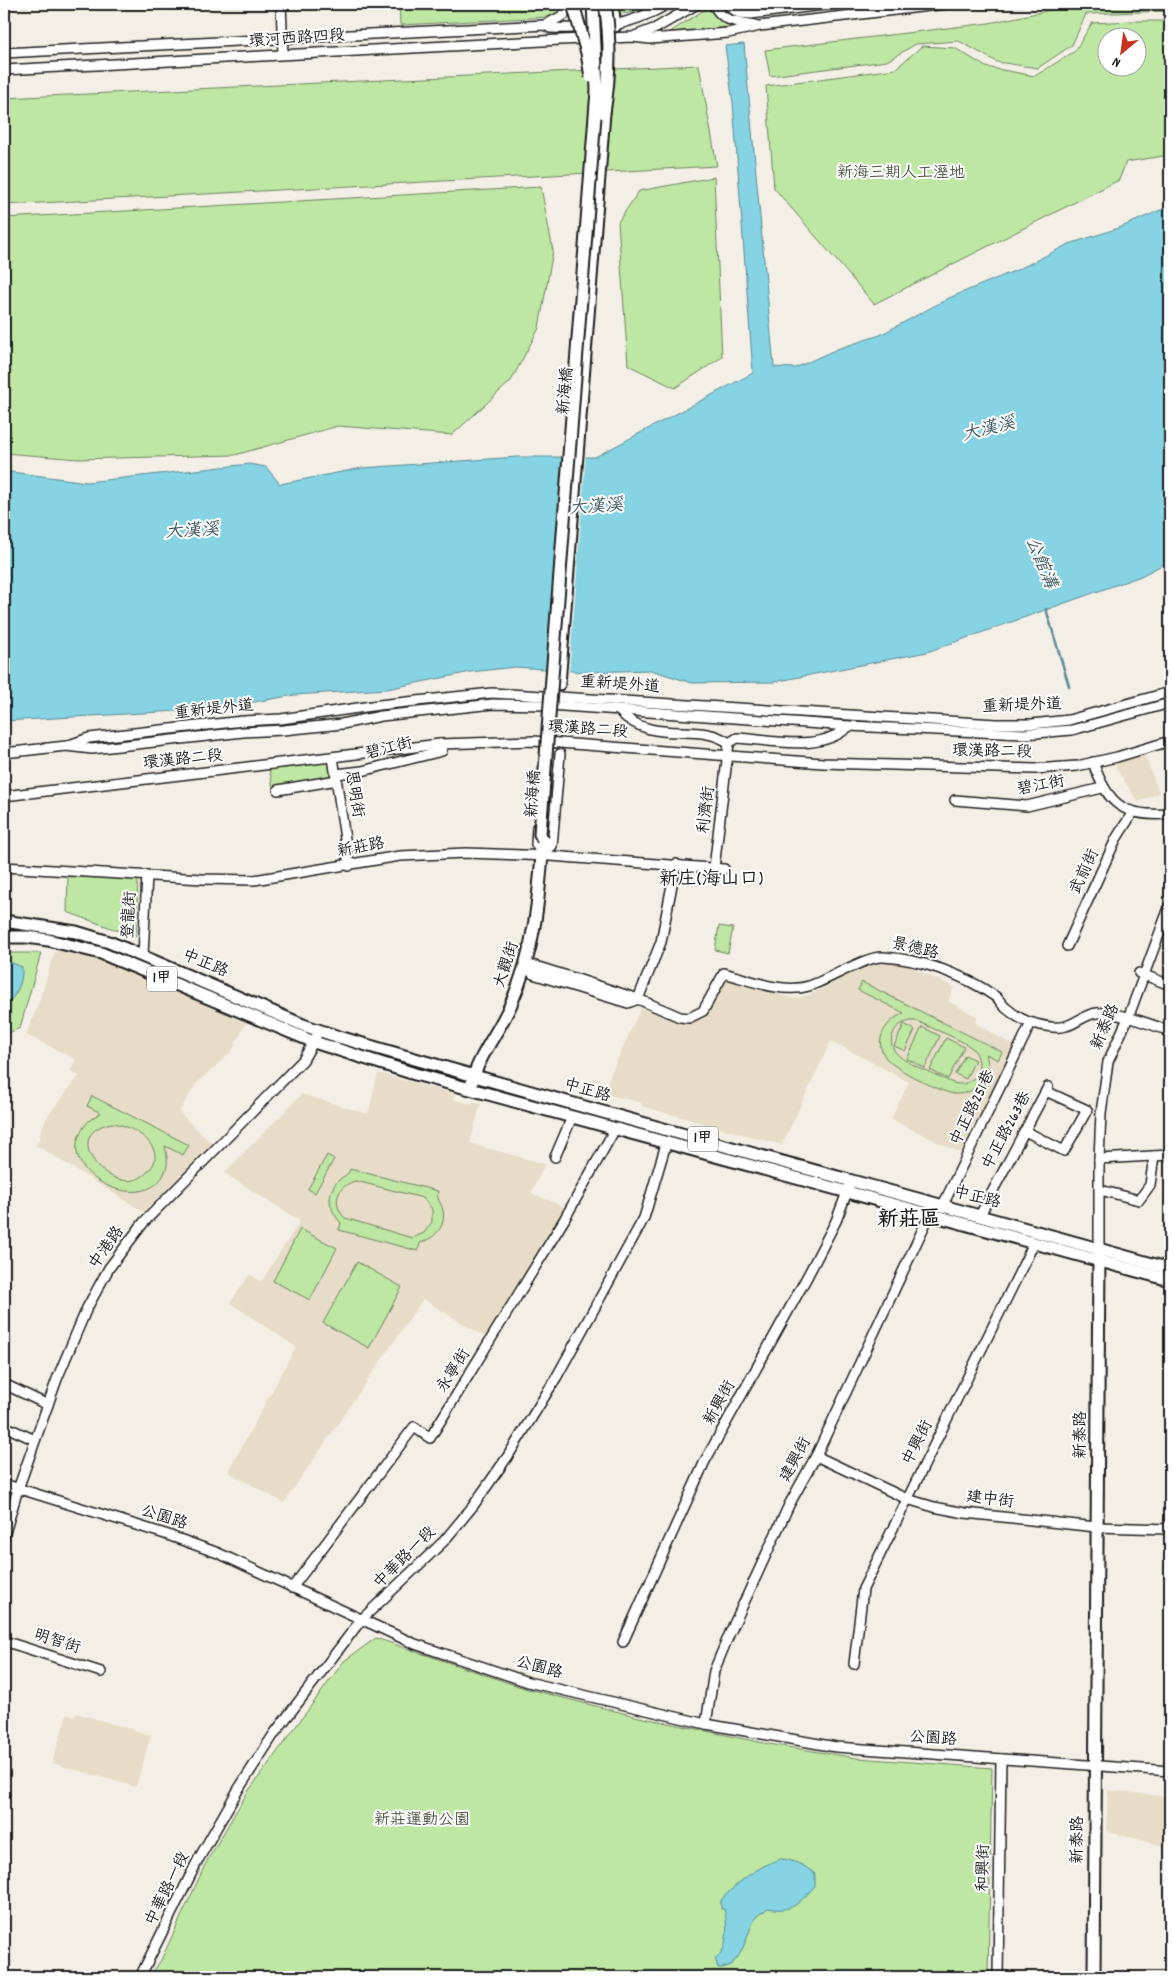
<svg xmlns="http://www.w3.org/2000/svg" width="1174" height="1981" viewBox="0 0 1174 1981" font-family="Dekko,'LXGW WenKai TC',sans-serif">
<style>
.built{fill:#e7dcc7}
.green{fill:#bee7a3;stroke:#6d8260;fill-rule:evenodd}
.water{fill:#85d3e3;stroke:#5b8a93}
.pier{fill:#f4efe6}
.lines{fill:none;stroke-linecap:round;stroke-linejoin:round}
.stream{stroke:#5b8a93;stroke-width:2.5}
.minor-casing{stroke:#1c1c1c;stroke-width:12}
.major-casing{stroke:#1c1c1c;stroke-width:15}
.minor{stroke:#fff;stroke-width:9}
.major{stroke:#fff;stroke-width:11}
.major-bridge-casing{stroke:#1c1c1c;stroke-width:15;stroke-linecap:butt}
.major-bridge{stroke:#fff;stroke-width:11}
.labels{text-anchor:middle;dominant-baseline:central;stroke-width:4;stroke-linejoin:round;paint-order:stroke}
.shield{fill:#fff;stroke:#606060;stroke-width:1}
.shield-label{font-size:15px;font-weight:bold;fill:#1c1c1c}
.street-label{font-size:16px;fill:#1c1c1c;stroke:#fff}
.park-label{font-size:16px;fill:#4d5944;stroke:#fff}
.water-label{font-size:18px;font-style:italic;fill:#415c62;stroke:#fff}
.quarter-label{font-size:19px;fill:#1c1c1c;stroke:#fff}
.district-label{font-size:21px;font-weight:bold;fill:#1c1c1c;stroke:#fff}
</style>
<rect width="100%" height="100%" fill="#f4efe6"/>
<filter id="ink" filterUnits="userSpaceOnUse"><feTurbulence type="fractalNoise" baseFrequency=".02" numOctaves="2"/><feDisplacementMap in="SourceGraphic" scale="10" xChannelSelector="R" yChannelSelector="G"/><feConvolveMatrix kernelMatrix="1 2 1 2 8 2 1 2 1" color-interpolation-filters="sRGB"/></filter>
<g filter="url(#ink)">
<!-- built -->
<g class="built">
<path d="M1144 753 1159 793 1138 802 1116 768V761Z"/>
<path d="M56 947 100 957 246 1023 232 1051 196 1084 179 1112 212 1144 144 1212 36 1145 41 1137 39 1135 47 1117 79 1076 70 1071 76 1059 26 1035 40 999Z"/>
<path d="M880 960 898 961 954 987 948 1001 978 1017 975 1023 1015 1046 960 1153 891 1119 909 1082 831 1041 782 1145 641 1106 642 1103 602 1093 641 1008 678 1020 705 1013 728 978 794 999 812 994 846 974Z"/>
<path d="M378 1073 454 1094 453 1099 467 1103H481L470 1143 545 1164 531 1193 567 1208 488 1339 423 1299 284 1503 228 1472 296 1347 230 1303 250 1274 261 1282 300 1221 224 1173 302 1094 368 1114Z"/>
<path d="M76 1713 151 1735 136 1787 52 1763 67 1714 75 1717Z"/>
<path d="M1108 1790 1170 1797V1848L1106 1831Z"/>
</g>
<!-- green -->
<g class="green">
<path d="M399 4H565L560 13 549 17 400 25Z"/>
<path d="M615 4H653L638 12 619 14Z"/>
<path d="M1080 4H1170V11L1086 14 1072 45 1038 68 997 62 959 41 916 44 887 61 770 76 765 50 989 23Z"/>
<path d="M707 8 714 10 730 27 670 32Z"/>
<path d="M1131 21H1170V155L1126 162 1119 180 874 304 774 188 766 86 895 69 922 46 955 48 986 67 1035 76 1075 51 1092 23ZM1106 38H1136V68H1106Z"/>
<path d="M699 65 717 166 4 205V98Z"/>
<path d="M714 177 722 357 675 388 628 365 618 222 639 191Z"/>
<path d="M541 187 553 251 539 328 511 381 452 435 338 426 235 455 78 459 4 453V218Z"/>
<path d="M331 761 334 779 274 793 269 768Z"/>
<path d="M68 874 138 877 136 937 67 912Z"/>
<path d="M719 926 733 928 728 953 715 950Z"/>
<path d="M4 953H41L20 1028 4 1035Z"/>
<path d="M862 982 1002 1052 998 1060 986 1054C989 1063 988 1071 983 1080 978 1089 965 1095 954 1094 941 1092 894 1069 886 1058 872 1040 887 1020 904 1013L858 990ZM910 1021H917C932 1029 959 1038 972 1048 985 1060 979 1084 960 1084 952 1084 945 1079 938 1076 923 1068 883 1058 893 1034 896 1026 902 1023 910 1021Z"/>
<path d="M904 1024 915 1030 905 1051 894 1046Z"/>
<path d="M922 1027 940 1036 925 1068 907 1059Z"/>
<path d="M946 1038 964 1047 948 1079 930 1070Z"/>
<path d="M965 1055 975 1060 966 1079 955 1074Z"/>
<path d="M92 1096 189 1145 183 1155 165 1146C166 1153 169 1162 166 1169 150 1218 58 1178 80 1134 85 1123 91 1118 101 1113L87 1106ZM112 1123C136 1126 174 1152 144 1175 113 1200 55 1134 112 1123Z"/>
<path d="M327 1155 334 1159 315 1193 308 1189Z"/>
<path d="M350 1169 438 1191C436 1199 441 1202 443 1210 446 1227 435 1238 420 1243L418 1251 339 1230 341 1223C329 1210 325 1193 339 1180 344 1175 348 1176 350 1169ZM356 1181 423 1198 432 1209V1222L424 1233 412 1238 345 1218C331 1204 337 1185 356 1181Z"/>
<path d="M300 1229 337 1248 310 1300 273 1281Z"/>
<path d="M357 1262 402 1287 369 1348 323 1323Z"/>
<path d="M376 1638 524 1688 639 1717 769 1744 857 1758 992 1768 988 1977H150L161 1960 207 1861 247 1793 344 1661Z"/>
</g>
<!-- water -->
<g class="water">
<path d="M744 44 774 367 795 368 837 349 880 335 949 298 1019 269 1069 244 1119 228 1170 206V561L1141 576 927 652 774 682 692 683 651 670 586 672 515 667 471 672 387 689 295 695 213 709 4 721V471L87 482 249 464 266 467 280 484 362 468 517 457H595L753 373 733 103 725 46Z"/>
<path d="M10 962 22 967C23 983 17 993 7 1005H4V963Z"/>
<path d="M780 1859C792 1859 806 1866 815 1874V1886C799 1903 793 1913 768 1908 765 1911 759 1914 756 1917 747 1929 743 1970 718 1968L715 1958C729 1952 728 1922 724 1909H721V1900C739 1881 755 1868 780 1859Z"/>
</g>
<!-- pier -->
<path class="pier" d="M563 454H586L569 674 546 672Z"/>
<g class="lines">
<!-- stream -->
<path class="stream" d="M1046 609 1069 686"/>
<defs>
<g id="minor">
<path d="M281 4 283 54"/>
<path d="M585 4 591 35"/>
<path d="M713 4C723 23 736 21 755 25"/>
<path d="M725 4 739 13 751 14 831 4"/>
<path d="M545 25 564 15 567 4"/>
<path d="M635 36 656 28 697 4"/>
<path d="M4 53 545 25 550 28C597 29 626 28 668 4"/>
<path d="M4 70 560 40 633 37 650 39 728 33 760 26 946 4"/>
<path d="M619 711C653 747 698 720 729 743"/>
<path d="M729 743 737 738C772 740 821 753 849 726"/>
<path d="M69 745 89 738 243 721 281 719 379 705 492 693 996 724H1032L1069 720 1170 692"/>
<path d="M4 753 66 746 92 749 243 732 283 730 342 724 381 716 493 704 549 705 849 726 1024 734 1072 730 1170 703"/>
<path d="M333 757 349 866"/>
<path d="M1093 762C1108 806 1124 817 1170 814"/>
<path d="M336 774 362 771 442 751 440 744"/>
<path d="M278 790 337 780"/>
<path d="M4 796 440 744 533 741 823 763 1035 769 1077 766 1117 757 1170 741"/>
<path d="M955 800 1027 806 1102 788"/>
<path d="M537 827 536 844 542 855"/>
<path d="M542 855 552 846 560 754"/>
<path d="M4 867 202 879 254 880 400 856 466 853 550 856 724 869"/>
<path d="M714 868 729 743"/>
<path d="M1067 946 1116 839 1133 812"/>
<path d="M143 956 147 875"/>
<path d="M526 966H535L577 979 638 999 680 1017 689 1018 703 1011 724 973C750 980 782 994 809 986 828 980 866 956 883 957 921 959 965 975 996 997 1000 1000 1002 1005 1006 1008 1014 1015 1026 1022 1036 1024 1044 1026 1058 1029 1066 1026 1077 1023 1085 1014 1097 1013 1116 1011 1152 1025 1170 1031"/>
<path d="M526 966 533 974 628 1003 638 999"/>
<path d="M1139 973 1170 985"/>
<path d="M638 999 661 942 676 864"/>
<path d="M1025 1131 1064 1151 1087 1110 1050 1093"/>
<path d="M555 1157 572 1117"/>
<path d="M1099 1159 1170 1155"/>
<path d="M1100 1190 1139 1200 1150 1185 1154 1156"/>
<path d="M942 1207 1031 1023"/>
<path d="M980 1215 1048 1087"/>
<path d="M1099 1249V1159L1101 1113 1108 1062 1128 1018 1170 905"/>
<path d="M4 1384 48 1405"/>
<path d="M4 1426 35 1440"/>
<path d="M816 1456 907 1499 934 1507 965 1513 1096 1527 1170 1529"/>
<path d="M4 1484 165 1534 218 1553 415 1644 528 1682 706 1724 836 1747 1170 1771"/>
<path d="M4 1536 18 1489 57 1379 87 1308 109 1268 144 1222 303 1060 316 1037"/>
<path d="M292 1588 414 1427 430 1438 564 1220 615 1129"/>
<path d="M4 1641 101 1672"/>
<path d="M623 1642 705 1461 807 1277 836 1221 849 1187"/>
<path d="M854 1664 863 1589 1034 1243"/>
<path d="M706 1724 714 1671 729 1635 789 1505 816 1456 930 1214"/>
<path d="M140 1977 198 1860 238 1790 274 1734 361 1620 444 1541 473 1506 508 1456 556 1378 644 1218 666 1144"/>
<path d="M998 1977 1001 1759"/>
</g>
<g id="major">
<path d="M612 4 615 26"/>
<path d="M559 684 604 113"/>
<path d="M4 921 76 932 109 942 303 1025 339 1037C615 1118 893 1191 1170 1269"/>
<path d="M4 937H27L48 940 101 953 314 1042 415 1074 1170 1280"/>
<path d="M472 1082C479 1055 500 1030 511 1004 535 950 539 898 543 840"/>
<path d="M1094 1977 1099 1254"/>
</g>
</defs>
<!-- minor casing -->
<use href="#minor" class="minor-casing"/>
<!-- major casing -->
<use href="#major" class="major-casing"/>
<!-- minor -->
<use href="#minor" class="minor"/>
<!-- major -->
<use href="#major" class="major"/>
<defs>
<g id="major-bridge">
<path d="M573 4 587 53 591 77"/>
<path d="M604 113C610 76 611 40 605 4"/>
<path d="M543 840 540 834 597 90 593 4"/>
</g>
</defs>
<!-- major-bridge casing -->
<use href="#major-bridge" class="major-bridge-casing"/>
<!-- major-bridge -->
<use href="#major-bridge" class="major-bridge"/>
</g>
</g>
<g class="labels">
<!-- shield labels -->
<g class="shield">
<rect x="147" y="966.5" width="30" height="25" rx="4"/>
<rect x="688" y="1126.5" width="30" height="25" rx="4"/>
</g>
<g class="shield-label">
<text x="162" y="979">1甲</text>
<text x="703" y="1139">1甲</text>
</g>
<!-- street labels -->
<g class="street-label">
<text transform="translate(297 39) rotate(-4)">環河西路四段</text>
<text transform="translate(566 391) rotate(-85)">新海橋</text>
<text transform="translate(620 685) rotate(4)">重新堤外道</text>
<text transform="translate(1022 706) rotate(-2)">重新堤外道</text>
<text transform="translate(214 710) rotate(-6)">重新堤外道</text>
<text transform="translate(588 730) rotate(4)">環漢路二段</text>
<text transform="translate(389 749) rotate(-14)">碧江街</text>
<text transform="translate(992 752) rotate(1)">環漢路二段</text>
<text transform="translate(183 760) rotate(-6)">環漢路二段</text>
<text transform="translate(1041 786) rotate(-11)">碧江街</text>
<text transform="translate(354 794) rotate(81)">思明街</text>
<text transform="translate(534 794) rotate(-86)">新海橋</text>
<text transform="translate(707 810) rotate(-83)">利濟街</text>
<text transform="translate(361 848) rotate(-11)">新莊路</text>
<text transform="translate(1085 872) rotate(-65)">武前街</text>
<text transform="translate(130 915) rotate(-87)">登龍街</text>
<text transform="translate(915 949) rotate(13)">景德路</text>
<text transform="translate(205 964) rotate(23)">中正路</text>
<text transform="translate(507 965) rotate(-72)">大觀街</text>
<text transform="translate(1106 1027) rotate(-67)">新泰路</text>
<text transform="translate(587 1091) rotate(16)">中正路</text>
<text transform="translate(973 1108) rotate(-64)">中正路251巷</text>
<text transform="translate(1007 1131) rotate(-62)">中正路263巷</text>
<text transform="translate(977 1198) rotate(14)">中正路</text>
<text transform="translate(107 1248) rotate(-55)">中港路</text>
<text transform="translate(454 1371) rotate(-58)">永寧街</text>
<text transform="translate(720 1403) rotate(-61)">新興街</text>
<text transform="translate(1081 1435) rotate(-90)">新泰路</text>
<text transform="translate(918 1443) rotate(-63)">中興街</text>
<text transform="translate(796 1460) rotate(-62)">建興街</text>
<text transform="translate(990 1500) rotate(7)">建中街</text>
<text transform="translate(164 1518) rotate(18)">公園路</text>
<text transform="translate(405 1558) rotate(-45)">中華路一段</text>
<text transform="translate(57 1642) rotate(18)">明智街</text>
<text transform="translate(539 1668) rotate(15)">公園路</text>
<text transform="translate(933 1739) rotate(4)">公園路</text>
<text transform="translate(1078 1840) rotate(-90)">新泰路</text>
<text transform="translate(984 1868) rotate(-89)">和興街</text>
<text transform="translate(168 1889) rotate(-64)">中華路一段</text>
</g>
<!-- park labels -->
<g class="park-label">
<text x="901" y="173">新海三期人工溼地</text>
<text x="422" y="1820">新莊運動公園</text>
</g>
<!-- water labels -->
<g class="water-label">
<text transform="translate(989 430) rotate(-14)">大漢溪</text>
<text transform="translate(596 508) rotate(-4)">大漢溪</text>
<text transform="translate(192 532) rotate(-3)">大漢溪</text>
<text transform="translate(1040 563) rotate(67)">公館溝</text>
</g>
<!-- quarter labels -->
<g class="quarter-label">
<text x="711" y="880">新庄(海山口)</text>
</g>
<!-- district labels -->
<g class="district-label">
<text x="909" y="1221">新莊區</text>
</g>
</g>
<!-- margin -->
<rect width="1174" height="1981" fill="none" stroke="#fff" stroke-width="20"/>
<rect x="10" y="10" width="1154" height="1961" fill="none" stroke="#1c1c1c" stroke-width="2" filter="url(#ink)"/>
<!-- north arrow -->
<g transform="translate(1122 52) rotate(209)"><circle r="24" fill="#ffffff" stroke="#a4a4a4"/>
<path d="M0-4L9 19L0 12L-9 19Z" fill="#c8321e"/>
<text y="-8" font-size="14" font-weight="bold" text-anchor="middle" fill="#1c1c1c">N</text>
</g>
</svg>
